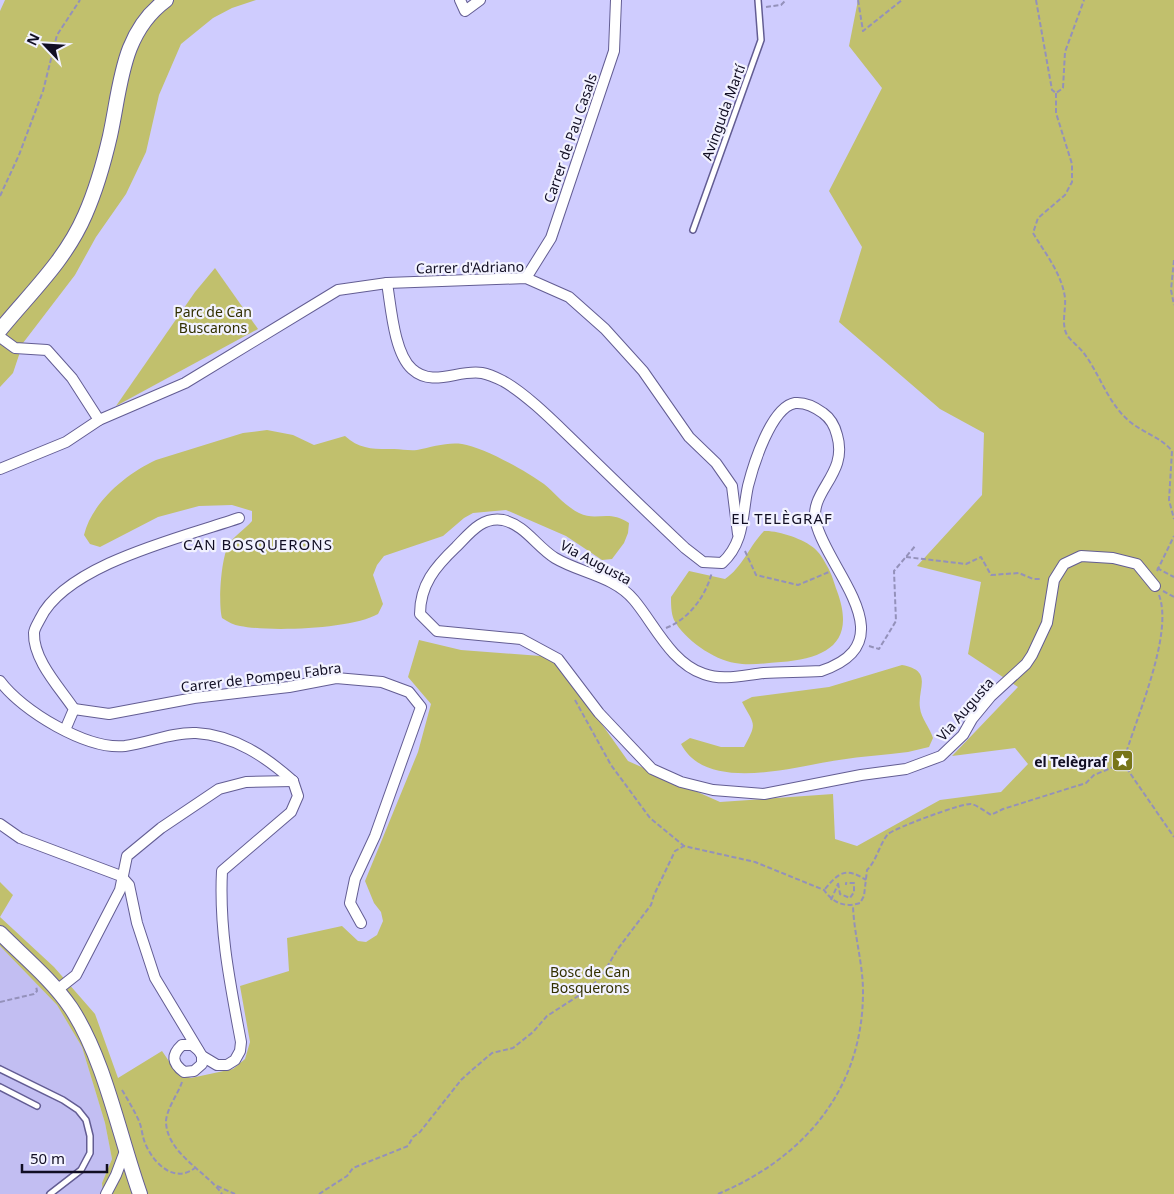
<svg xmlns="http://www.w3.org/2000/svg" width="1174" height="1194" viewBox="0 0 1174 1194" font-family="'Noto Sans',sans-serif">
<style>
.built{fill:#c2bef2}
.green{fill:#c1c06d}
.lines{fill:none;stroke-linecap:round;stroke-linejoin:round}
.lane-casing{stroke:#635d93;stroke-width:8}
.street-casing{stroke:#635d93;stroke-width:12}
.secondary-casing{stroke:#635d93;stroke-width:16}
.path{stroke:#9491ba;stroke-width:2;stroke-dasharray:5 2.5;stroke-linecap:butt}
.lane{stroke:#fff;stroke-width:5}
.street{stroke:#fff;stroke-width:10}
.secondary{stroke:#fff;stroke-width:14}
.labels{text-anchor:middle;dominant-baseline:central;stroke-width:4.5;stroke-linejoin:round;paint-order:stroke}
.street-label{font-size:14px;fill:#110e23;stroke:#f2f2ff}
.park-label{font-size:14px;fill:#323001;stroke:#f2f2ff}
.poi-label{font-size:14px;font-weight:bold;fill:#110e23;stroke:#f2f2ff;text-anchor:end}
.neighbourhood-label{font-size:15px;letter-spacing:1px;fill:#110e23;stroke:#f2f2ff}
</style>
<rect width="100%" height="100%" fill="#cfccfe"/>
<!-- built -->
<path class="built" d="M0 946 57 1005 82 1047 105 1123 112 1159 102 1183 103 1194H0Z"/>
<!-- green -->
<g class="green">
<path d="M5 0H256L232 8 213 18 181 44 159 95 146 152 126 194 96 237 75 275 23 343 13 373 0 387V11Z"/>
<path d="M858 0H1174V1194H103L102 1183 112 1159 105 1123 82 1047 57 1005 0 946V882L13 895 0 917 54 967 95 1014 118 1078 162 1051 177 1073 191 1078 233 1069 245 1059 250 1042 240 986 289 971 287 938 342 926 358 941 366 942 377 935 383 921 381 912 374 903 365 881 418 752 431 704 408 677 419 640 461 650 554 657 628 761 720 802 833 794 835 839 857 846 940 800 1001 792 1028 764 1015 748 952 756 1018 687 968 654 981 582 917 566 982 495 984 433 940 409 839 322 862 247 829 191 882 88 849 46Z"/>
<path d="M215 268 258 329 116 406 195 292Z"/>
<path d="M267 430 293 435 314 445 345 436C360 450 375 449 394 449 402 449 409 451 417 450 432 447 447 442 462 444 483 447 526 471 544 484 555 493 565 506 579 513 597 522 608 509 629 523L628 533 624 543 612 559 602 560 566 536 506 510 473 513 464 518 443 536 384 556 377 565 373 575 383 604 378 614C352 629 270 632 240 626 234 625 228 622 222 618 218 603 221 557 229 544 235 535 245 529 252 521V511L232 505 199 506 158 517 100 547 90 544 84 535C92 502 126 474 156 460L243 433Z"/>
<path d="M764 531C777 530 804 539 814 548 819 552 824 560 827 566 832 574 834 583 837 591 856 642 828 658 781 662 765 663 750 666 735 663 714 660 684 639 674 620 671 613 671 604 671 597L689 571 725 579C742 568 750 545 764 531Z"/>
<path d="M902 665C934 671 917 688 920 708 921 718 930 728 933 738L929 747 908 752C885 755 862 756 839 760 796 766 707 794 681 744L690 738 721 747H744C758 722 754 725 742 702L752 697 829 687Z"/>
</g>
<g class="lines">
<defs>
<g id="lane">
<path d="M693 230 761 40 758 0"/>
<path d="M0 1069 63 1100 78 1110 86 1120 90 1136V1153L81 1170 50 1194"/>
<path d="M0 1087 37 1106"/>
</g>
<g id="street">
<path d="M460 0 465 11 480 0"/>
<path d="M526 278 551 238 614 51 616 0"/>
<path d="M387 283C391 307 394 353 412 369 433 388 458 369 482 373 488 374 497 378 503 381 528 395 557 425 578 445 614 480 649 514 685 548L703 562 722 563C745 542 742 514 748 486 753 466 771 407 795 403 806 402 815 407 823 413 830 418 835 427 837 435 849 475 808 491 816 523 828 571 908 642 821 671 802 672 783 672 764 673 744 675 723 681 704 674 671 663 655 625 634 600 614 576 580 573 555 558 537 547 525 525 503 520 482 516 469 534 456 547 435 567 420 585 420 614L437 631 521 639 558 659 599 713 652 769 681 782 713 790 764 794 861 775 906 769 941 756 963 735 972 719 991 696 1026 664 1032 655 1047 623 1054 580 1064 564 1081 556 1113 558 1137 564 1155 586"/>
<path d="M0 337 15 348 47 350 72 378 99 420"/>
<path d="M0 469 66 442 99 420 185 383 338 290 387 283 526 278 569 297 605 329 643 371 689 437 716 463 732 486 738 534"/>
<path d="M0 681C22 711 87 750 125 746 148 743 172 732 196 733 234 735 266 757 293 781"/>
<path d="M74 709 109 714 194 698 289 687 336 678 382 682 409 692 421 707 375 836 355 879 350 903 361 923"/>
<path d="M65 730 74 709C60 688 33 660 34 633 34 629 38 623 40 619 66 564 184 537 239 518"/>
<path d="M0 824 20 838 121 876 129 885 137 923 155 978 202 1056 217 1065H227L235 1060 240 1051 241 1042C230 983 219 931 222 871L291 812 298 796 293 781"/>
<path d="M57 990 76 975 120 890 127 856 161 828 219 789 246 782 293 781"/>
<path d="M198 1050 192 1045H182C171 1055 172 1063 184 1072L194 1071 202 1064V1056"/>
<path d="M106 1194 116 1175 125 1151"/>
</g>
<g id="secondary">
<path d="M0 330C31 292 65 261 85 215 96 190 104 162 110 136 121 86 121 33 166 0"/>
<path d="M0 933C24 957 52 980 71 1008 105 1060 119 1135 140 1194"/>
</g>
</defs>
<!-- lane casing -->
<use href="#lane" class="lane-casing"/>
<!-- street casing -->
<use href="#street" class="street-casing"/>
<!-- secondary casing -->
<use href="#secondary" class="secondary-casing"/>
<!-- path -->
<g class="path">
<path d="M858 0 863 31 902 0"/>
<path d="M1036 0 1052 90 1056 93 1063 88 1065 52 1084 0"/>
<path d="M766 7 781 5 786 0"/>
<path d="M1056 93V113L1072 164V182L1065 195 1038 218 1033 233C1045 253 1062 274 1065 298 1066 310 1061 324 1067 335 1071 341 1078 346 1083 352 1100 374 1107 402 1129 421 1143 433 1161 437 1172 451L1169 500 1174 519"/>
<path d="M0 196 19 155 43 91 57 35 80 0"/>
<path d="M1174 260 1171 290 1174 305"/>
<path d="M745 551 756 575 798 585 829 572"/>
<path d="M906 557 966 564 981 557 991 575 1019 573 1033 579H1042"/>
<path d="M1157 568 1174 577"/>
<path d="M1157 571 1174 536"/>
<path d="M1163 591 1174 597"/>
<path d="M1159 595C1174 635 1135 720 1123 763L1174 837"/>
<path d="M666 628C689 619 706 596 712 572"/>
<path d="M869 646 879 649 896 621 894 571 916 545"/>
<path d="M575 700 611 765 650 818 684 846"/>
<path d="M838 883 840 894 850 898 854 892V883H846V885"/>
<path d="M825 889C839 872 846 867 866 880"/>
<path d="M831 900 838 884"/>
<path d="M0 1002 34 994 37 991 36 986"/>
<path d="M182 1082C178 1094 167 1108 166 1121 166 1153 207 1172 222 1194"/>
<path d="M122 1090C128 1100 134 1110 139 1121 142 1128 142 1136 145 1143 153 1163 174 1184 195 1168"/>
<path d="M217 1186 235 1194"/>
<path d="M319 1194 347 1176 353 1168 408 1146 413 1137 420 1132 461 1080 472 1070 492 1053 513 1048 533 1032 547 1016 589 989 603 974 617 950 651 905 654 895 675 851 684 846 755 862 824 890C833 903 845 908 860 903L864 896 867 870C877 860 879 845 888 834 895 828 962 803 971 804 977 805 986 812 991 815L1003 809 1086 783 1094 775 1123 763"/>
<path d="M718 1194C804 1158 863 1089 863 992 863 963 854 935 853 906"/>
</g>
<!-- lane -->
<use href="#lane" class="lane"/>
<!-- street -->
<use href="#street" class="street"/>
<!-- secondary -->
<use href="#secondary" class="secondary"/>
</g>
<!-- icons -->
<defs>
<symbol id="sight-square" viewBox="-11 -11 22 22"><rect x="-9" y="-9" width="18" height="18" rx="4" fill="#77751a" stroke="#f2f2ff"/><path d="M0-6L1.8-2.2L6-1.7L2.9 1.2L3.7 5.4L0 3.3L-3.7 5.4L-2.9 1.2L-6-1.7L-1.8-2.2Z" fill="#fff"/></symbol>
</defs>
<g fill-rule="evenodd">
<use href="#sight-square" x="1110" y="748" width="25" height="25"/>
</g>
<g class="labels">
<!-- street labels -->
<g class="street-label">
<text transform="translate(723 112) rotate(-70)">Avinguda Martí</text>
<text transform="translate(570 138) rotate(-71)">Carrer de Pau Casals</text>
<text transform="translate(470 267) rotate(-1)">Carrer d'Adriano</text>
<text transform="translate(596 562) rotate(28)">Via Augusta</text>
<text transform="translate(261 677) rotate(-7)">Carrer de Pompeu Fabra</text>
<text transform="translate(965 709) rotate(-49)">Via Augusta</text>
</g>
<!-- park labels -->
<g class="park-label">
<text x="213" y="311">Parc de Can<tspan x="213" dy="16">Buscarons</tspan></text>
<text x="590" y="971">Bosc de Can<tspan x="590" dy="16">Bosquerons</tspan></text>
</g>
<!-- poi labels -->
<g class="poi-label">
<text x="1107" y="761">el Telègraf</text>
</g>
<!-- neighbourhood labels -->
<g class="neighbourhood-label">
<text x="782" y="518">EL TELÈGRAF</text>
<text x="258" y="544">CAN BOSQUERONS</text>
</g>
</g>
<!-- north arrow -->
<g transform="translate(45 45) rotate(295)" stroke="#f2f2ff" stroke-width="4" paint-order="stroke">
<path d="M0-4L9 19L0 12L-9 19Z" fill="#110e23"/>
<text y="-8" font-size="14" font-weight="bold" text-anchor="middle" fill="#110e23">N</text>
</g>
<!-- scale -->
<path d="M22 1164v8h85v-8" fill="none" stroke="#110e23" stroke-width="2.5"/>
<text x="30" y="1164" font-size="15" fill="#110e23" stroke="#f2f2ff" stroke-width="4" paint-order="stroke">50 m</text>
</svg>
